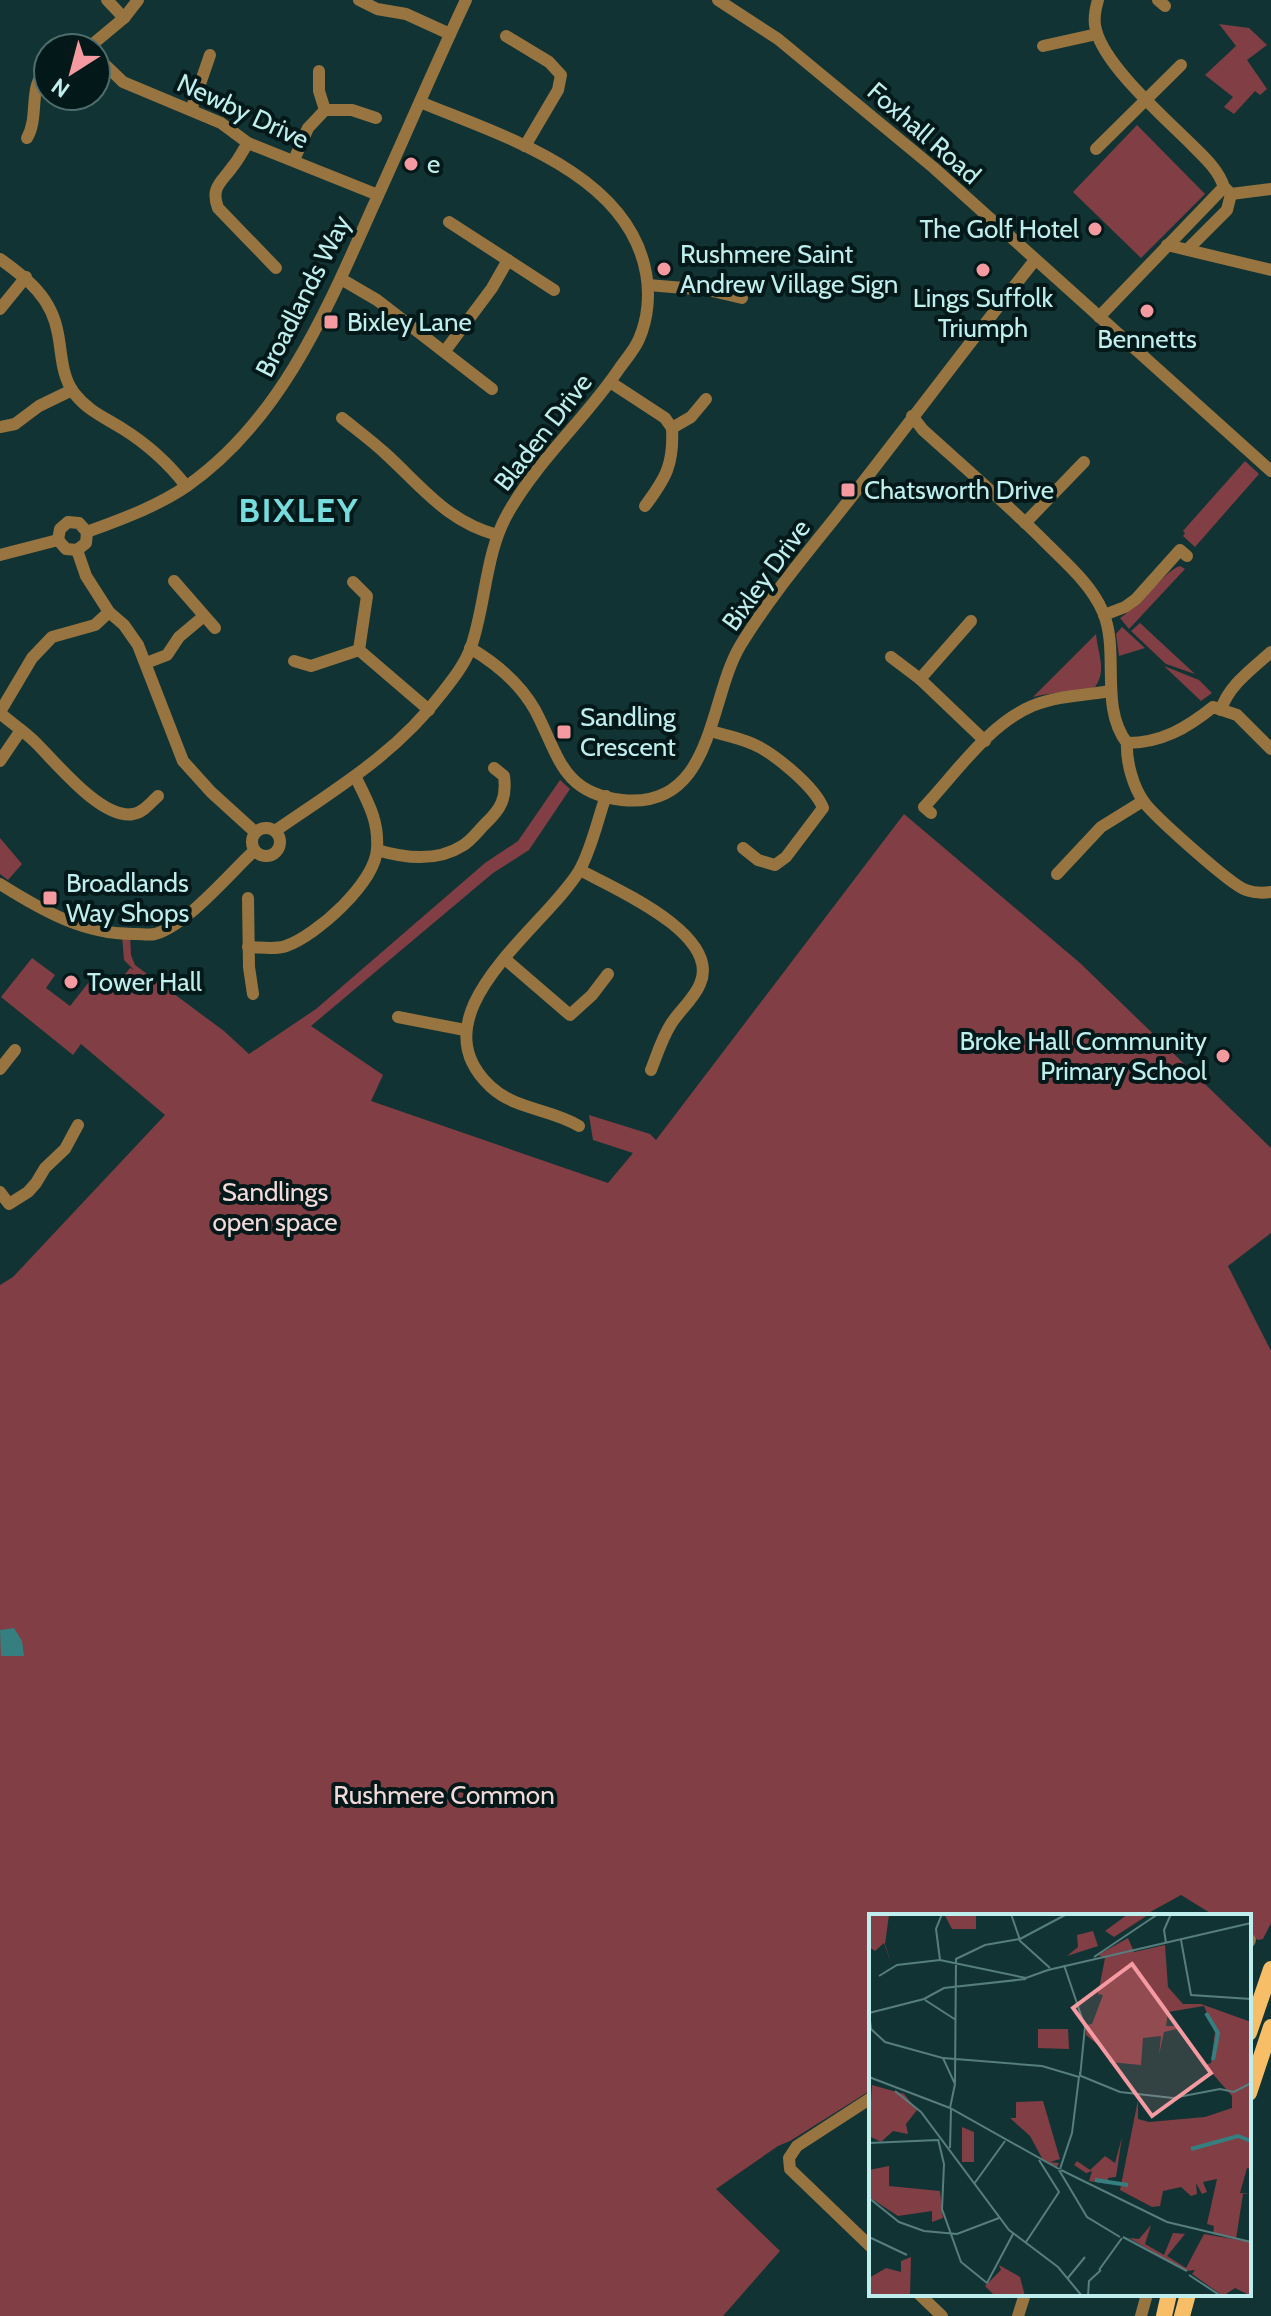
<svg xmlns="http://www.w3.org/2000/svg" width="1271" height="2316" viewBox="0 0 1271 2316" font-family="Cabin,sans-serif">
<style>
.green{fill:#813e44}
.water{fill:#357f80}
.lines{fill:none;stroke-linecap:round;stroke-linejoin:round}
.minor{stroke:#977440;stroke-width:12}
.major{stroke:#f8be67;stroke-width:16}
.poi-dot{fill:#f49aa0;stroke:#031919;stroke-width:3}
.labels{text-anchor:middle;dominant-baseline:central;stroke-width:8;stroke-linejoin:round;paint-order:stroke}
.street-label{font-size:26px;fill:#bfeeee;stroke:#031919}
.poi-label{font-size:26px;fill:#bfeeee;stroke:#031919;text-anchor:start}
.park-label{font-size:26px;fill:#f4d9da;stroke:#031919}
.district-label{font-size:34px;font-weight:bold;letter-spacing:2px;fill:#76ddde;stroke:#031919}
.inset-river{fill:none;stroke:#357f80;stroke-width:4}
.inset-road{fill:none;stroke:#577e7e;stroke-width:2}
.view{fill:#f49aa0;fill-opacity:0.15;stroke:#f49aa0;stroke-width:4}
.inset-edge{fill:none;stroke:#bfeeee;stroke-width:4}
</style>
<rect width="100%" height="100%" fill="#123333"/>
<!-- green -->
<g class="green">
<path d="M1219 24 1249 28 1267 45 1247 60 1267 89 1260 95 1255 91 1234 114 1224 107 1233 97 1205 75 1236 46Z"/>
<path d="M1137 125 1205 194 1141 258 1073 192Z"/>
<path d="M1245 461 1259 474 1195 547 1183 536 1185 533 1183 531Z"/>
<path d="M1180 566 1185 569 1129 629 1120 618C1137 608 1167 569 1180 566Z"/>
<path d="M1140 623 1195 674 1166 664 1131 631Z"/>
<path d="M1122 627 1145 648 1119 656 1116 634Z"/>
<path d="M1096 634C1098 654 1107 671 1095 687 1073 692 1054 692 1033 697Z"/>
<path d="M1164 666 1199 680 1212 693 1201 701Z"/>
<path d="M560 780 570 789 529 850 493 873 311 1026 383 1075 371 1101 608 1183 633 1153 593 1140 589 1115 650 1134 656 1140 904 814 1080 963 1271 1148V1233L1228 1266 1271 1351V1923L1263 1939 1258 1940 1249 1935V1916H1215L1181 1895 1143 1916H871V2090L790 2141 778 2146 716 2189 780 2251 723 2316H0V1285L13 1277 165 1115 81 1044 73 1055 1 997 32 958 55 975 46 988 70 1006 93 977 111 992 130 968 134 970 124 960 122 935 130 934 131 955 135 965 224 1031 249 1054 316 1009 485 863 518 841Z"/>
<path d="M0 838 22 864 8 880 0 874Z"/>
</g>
<!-- water -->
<path class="water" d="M14 1628 22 1641 24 1656H1L0 1630Z"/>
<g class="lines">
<!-- minor -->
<g class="minor">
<path d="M107 0 124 18"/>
<path d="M359 0 377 9 406 14 450 34"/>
<path d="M718 0 778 39 934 168 1271 471"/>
<path d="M1098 0C1095 10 1093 20 1096 30 1105 66 1164 117 1191 144 1204 157 1218 169 1224 187"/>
<path d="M1158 0 1165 6"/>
<path d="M506 36 549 62 561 75 558 90 525 146"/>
<path d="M1043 46 1097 34"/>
<path d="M88 48 124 18 138 0"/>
<path d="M96 56 123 82 221 123 248 143 378 195"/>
<path d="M319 71V91L325 110"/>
<path d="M191 110 210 55"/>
<path d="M27 138C40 116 27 84 48 69"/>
<path d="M248 143C243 150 239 159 233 166 222 182 210 187 218 208L276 268"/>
<path d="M1096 149 1181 65"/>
<path d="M294 160 308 128 325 110H352L376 118"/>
<path d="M1226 189 1231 194 1271 189"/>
<path d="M449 222 554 290"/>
<path d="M1167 245 1271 270"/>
<path d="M1188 249 1227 210 1231 194"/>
<path d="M0 259C28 279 52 298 58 334 62 354 61 375 74 393 88 411 104 417 123 429 147 444 169 464 186 486"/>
<path d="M341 279 377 300 492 389"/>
<path d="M648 285 708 290 742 298"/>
<path d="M0 309 26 277"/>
<path d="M1099 317 1224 187"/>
<path d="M445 351 492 288 508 260"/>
<path d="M610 382 665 418 672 428"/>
<path d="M912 416 923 430C964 467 1006 503 1045 542 1066 563 1091 584 1103 612 1120 652 1099 707 1127 743 1126 761 1133 787 1144 802 1154 816 1232 886 1246 890 1254 893 1264 893 1271 892"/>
<path d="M342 418C357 430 372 441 386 454 424 489 447 521 497 535"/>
<path d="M0 427 15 424 39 406 72 390"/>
<path d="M645 506C666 478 674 464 672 428L691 417 706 399"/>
<path d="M1025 523 1084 462"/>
<path d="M87 532C122 519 156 507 187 486 280 421 326 312 371 211 403 141 433 70 466 0"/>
<path d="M58 540 60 529 68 522 79 523 87 532"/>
<path d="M58 540 66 549 77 550 86 543 87 532"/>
<path d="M77 550 86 576 109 612 124 625 138 645 183 761 211 792 255 832"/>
<path d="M0 555 58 540"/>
<path d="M174 581 215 628"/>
<path d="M353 582 367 596 359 650"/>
<path d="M1104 615 1125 607 1136 599 1180 550 1187 556"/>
<path d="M470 648C497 664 520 683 535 710 559 755 561 793 622 800 714 810 708 700 740 646 772 593 815 544 853 495 914 417 973 338 1035 260"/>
<path d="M359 650 429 710"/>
<path d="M891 657 920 679 985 741"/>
<path d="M294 661 311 666 359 650"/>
<path d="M146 663 167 655 179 637 204 616"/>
<path d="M920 679 971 621"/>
<path d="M1221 710C1228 686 1252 669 1271 652"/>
<path d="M0 712 32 658 52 637 95 625 109 612"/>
<path d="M0 713C11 723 24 731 34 741 55 761 101 820 133 814 143 813 150 803 158 796"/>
<path d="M710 731C725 735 740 738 753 744 774 753 815 787 823 808L786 857 775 865 758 860 743 848"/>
<path d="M1127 743C1161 743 1187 728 1213 707L1237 715 1271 749"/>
<path d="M0 761 21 730"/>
<path d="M931 813 924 807C956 773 988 725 1032 706 1057 696 1085 695 1111 691"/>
<circle cx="266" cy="842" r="14"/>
<path d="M275 831C337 788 396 754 442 693 453 679 465 664 471 647 486 604 485 553 508 513 538 460 585 419 619 369 626 359 635 349 639 339 648 319 650 294 646 273 628 173 502 136 420 102"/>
<path d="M377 850C404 858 437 862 462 846 471 841 478 831 485 824 501 809 507 798 504 776L494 768"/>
<path d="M580 870C613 888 722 934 700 984 694 999 679 1011 671 1024 662 1038 657 1055 651 1070"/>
<path d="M1057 874 1101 827 1143 801"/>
<path d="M0 884C43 911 85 935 136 934 142 934 150 935 155 934 186 926 230 873 254 851"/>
<path d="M248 898 249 967 253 994"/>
<path d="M248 947C260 947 275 950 286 946 317 935 375 883 377 849 379 821 368 802 356 778"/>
<path d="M505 959 570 1015 592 995 608 974"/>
<path d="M398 1017 465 1030"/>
<path d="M0 1069 15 1050"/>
<path d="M579 1126C552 1109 516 1110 491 1087 412 1014 545 928 579 871 591 851 598 818 606 796"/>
<path d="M0 1192 9 1204 28 1192 36 1183 45 1168 65 1149 78 1125"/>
<path d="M1249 1942 1250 1940"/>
<path d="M871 2098 797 2146 789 2158 790 2169 871 2247"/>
<path d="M919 2294 942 2316"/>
<path d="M1018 2316 1025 2294"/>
<path d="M1141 2316 1147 2294"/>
</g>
<!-- major -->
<g class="major">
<path d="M1249 2033 1271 1969"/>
<path d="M1249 2093 1271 2027"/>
<path d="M1164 2316 1169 2294"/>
<path d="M1182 2316 1188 2294"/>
</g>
</g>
<!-- markers -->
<g class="poi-dot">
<circle cx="411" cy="164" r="8"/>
<circle cx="1095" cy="229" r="8"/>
<circle cx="664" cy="269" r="8"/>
<circle cx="983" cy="270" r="8"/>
<circle cx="1147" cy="311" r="8"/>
<rect x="323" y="314" width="16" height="16" rx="4"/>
<rect x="840" y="482" width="16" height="16" rx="4"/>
<rect x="556" y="724" width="16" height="16" rx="4"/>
<rect x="42" y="890" width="16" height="16" rx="4"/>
<circle cx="71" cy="982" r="8"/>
<circle cx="1223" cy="1056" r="8"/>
</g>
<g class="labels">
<!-- street labels -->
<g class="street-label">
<text transform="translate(243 111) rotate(25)">Newby Drive</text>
<text transform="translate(924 133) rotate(41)">Foxhall Road</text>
<text transform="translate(303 296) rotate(-63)">Broadlands Way</text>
<text transform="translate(543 432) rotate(-52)">Bladen Drive</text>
<text transform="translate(766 575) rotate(-54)">Bixley Drive</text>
</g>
<!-- poi labels -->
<g class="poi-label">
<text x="427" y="164">e</text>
<text x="1079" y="229" text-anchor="end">The Golf Hotel</text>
<text x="680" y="254">Rushmere Saint<tspan x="680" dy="30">Andrew Village Sign</tspan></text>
<text x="983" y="298" text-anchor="middle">Lings Suffolk<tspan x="983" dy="30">Triumph</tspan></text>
<text x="347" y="322">Bixley Lane</text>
<text x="1147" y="339" text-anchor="middle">Bennetts</text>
<text x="864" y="490">Chatsworth Drive</text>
<text x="580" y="717">Sandling<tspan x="580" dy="30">Crescent</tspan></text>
<text x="66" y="883">Broadlands<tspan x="66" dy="30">Way Shops</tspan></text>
<text x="87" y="982">Tower Hall</text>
<text x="1207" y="1041" text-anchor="end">Broke Hall Community<tspan x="1207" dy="30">Primary School</tspan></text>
</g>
<!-- park labels -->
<g class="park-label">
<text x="275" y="1192">Sandlings<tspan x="275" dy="30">open space</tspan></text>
<text x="444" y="1795">Rushmere Common</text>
</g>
<!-- district labels -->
<g class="district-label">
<text x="299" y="510">BIXLEY</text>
</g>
</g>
<!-- overview -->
<g transform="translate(869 1914)">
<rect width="382" height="382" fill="#123333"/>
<path d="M0 0 20 1 16 30 23 52 15 29 6 37 0 33ZM75 0H107V15H83ZM259 0 279 1 245 23 236 17ZM224 17 229 32 198 42 209 33 208 21ZM259 24 265 38 296 31 299 73 314 90H332L382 108V255L378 254 371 279 382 280H374L367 325 344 320 345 312 338 310 348 265 334 268 338 278 333 280 327 269 328 280 322 282 312 273 294 277 291 292 283 293 251 276 269 186V205L280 208 336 203 363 194V182L336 151 342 149 346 118 335 92 299 98 297 112H308V115L295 118 290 141 292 122 274 124 272 151 240 148 241 141 217 121V111L223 110 234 81 229 80 236 44 229 41ZM169 115H199L200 135 169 134ZM3 171 35 180 48 196 37 210 39 220 24 217 12 228 0 222ZM174 187 191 245 181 248 190 249 188 253 174 246 161 222 141 204H147V188ZM93 213 105 218V248H93ZM253 223 247 263 239 264 240 270 220 267 223 257 217 259 205 251 208 247 221 256 236 242 246 249ZM20 252V272L71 277 74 304 63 308V297L29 302 0 283V256ZM282 311 276 330 295 341 304 319 316 320 298 342 317 354 335 320 382 328V382L366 374 354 382 323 360 326 356 317 357 260 324 270 325ZM42 343 41 382H0V364L17 354 32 358V347ZM130 351 151 363 156 382H126L116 372 132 356Z" fill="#813e44"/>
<path class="inset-river" d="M337 99 349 119 344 146M322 235 369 222 382 227M226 266 259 271"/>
<path class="inset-road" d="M142 0 151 26M151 25 198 0M150 26 181 54M312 26 322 81 382 85M297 29 295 16 302 0M225 43 289 0M71 46 67 15 73 0M195 51 216 113 211 163V158M179 56 382 9M10 62 28 51 71 46 157 64 179 56M56 86 87 106M0 99 55 85 75 74 157 65M0 99 2 115 16 128 74 144 86 170 81 194M74 144 173 152 210 163M212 162 251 178 304 184 351 175 365 178 382 169M0 163 81 194 190 255M86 169 87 45 116 31 150 25M26 177 52 198 140 316 189 353 213 382M69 225 75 250 73 295 92 348 118 369 144 320M0 229 69 226M81 234 82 195M191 255 203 219 210 163M190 256 218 303 251 323M192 256 298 308 382 328M105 270 136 227M0 284 30 308 55 317 88 320 130 304M0 323 38 341M254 323 318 357M157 328 190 278 170 246M230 356 253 324M320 361 352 382M198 365 216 343M219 382 220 367 232 356"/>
<path class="view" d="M263 50 342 159 283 202 204 94Z"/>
<rect width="382" height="382" class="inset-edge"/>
</g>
<!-- north arrow -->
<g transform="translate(72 72) rotate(216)"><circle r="38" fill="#031919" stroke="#4e6e6e" stroke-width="2"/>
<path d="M0-6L14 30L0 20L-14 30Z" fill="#f49aa0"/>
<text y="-12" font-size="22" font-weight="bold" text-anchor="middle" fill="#bfeeee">N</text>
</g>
</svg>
